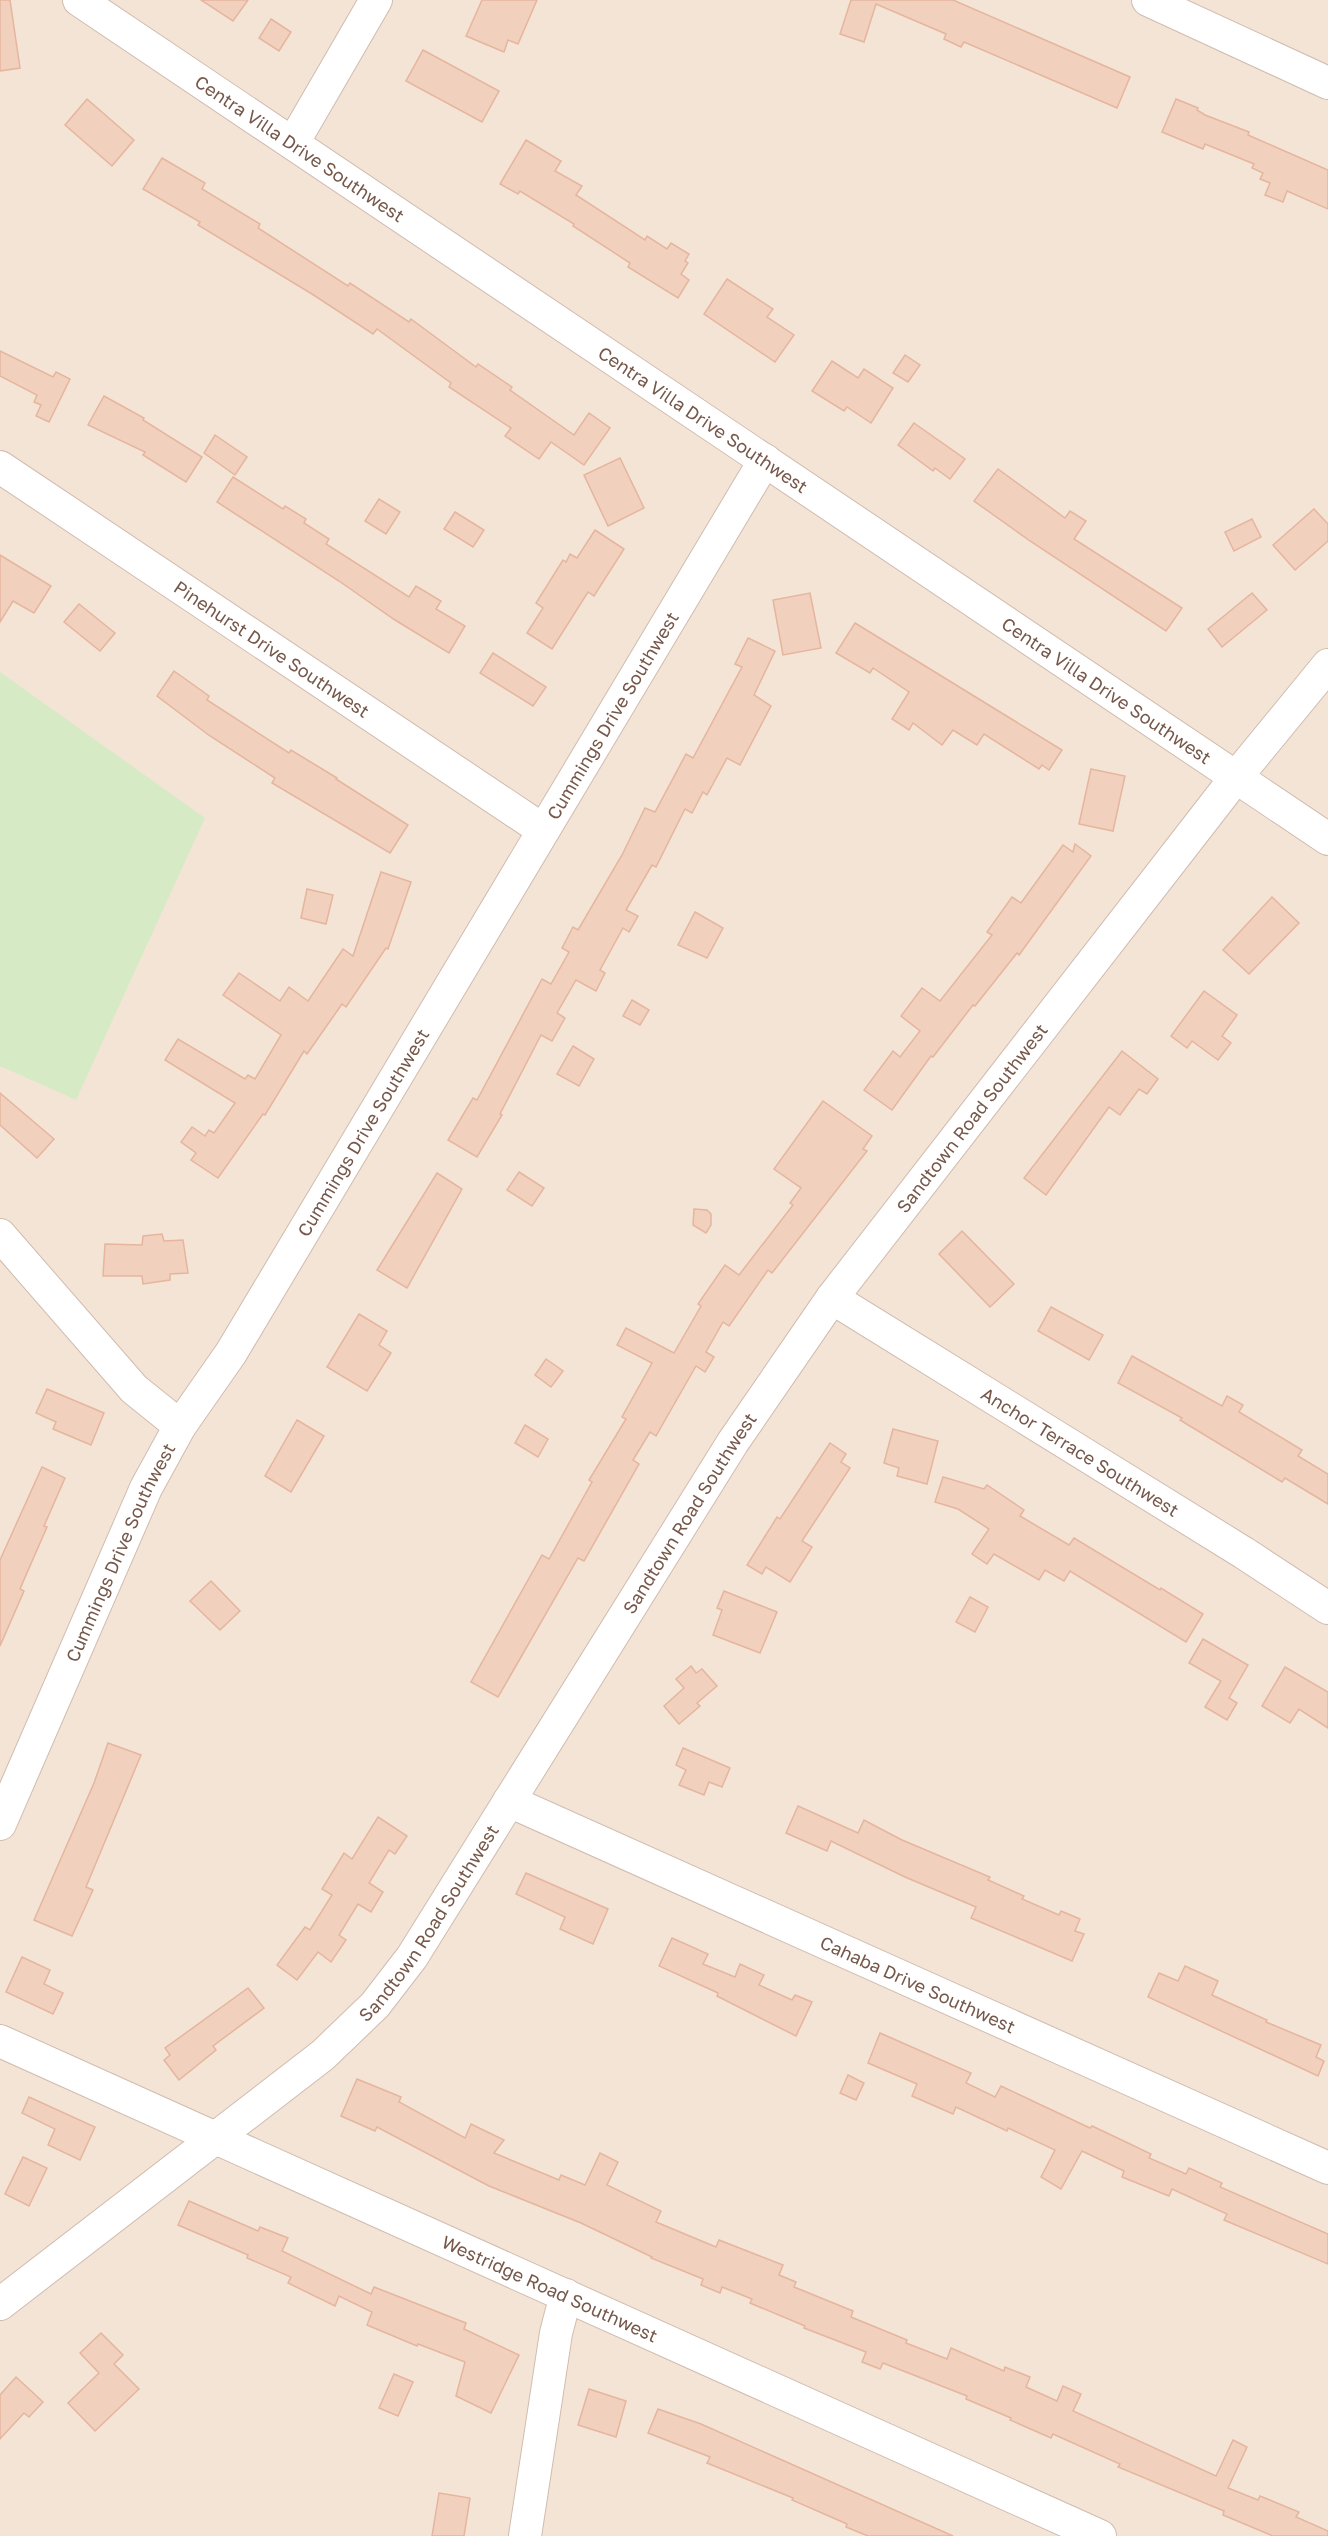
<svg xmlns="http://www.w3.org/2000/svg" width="1328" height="2536" viewBox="0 0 1328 2536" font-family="'Golos Text',sans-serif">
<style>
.residential{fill:#f4e4d5}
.green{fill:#d6ebc5}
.building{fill:#f2d0be;stroke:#e5b59e;stroke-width:1.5}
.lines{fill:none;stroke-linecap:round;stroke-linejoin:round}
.minor-casing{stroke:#d0bcaf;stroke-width:34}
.minor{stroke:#fff;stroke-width:32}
.labels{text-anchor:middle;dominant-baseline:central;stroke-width:6;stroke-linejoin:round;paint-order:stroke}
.street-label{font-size:18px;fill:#76584b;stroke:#fff7ed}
</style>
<rect width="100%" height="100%" fill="#fcf3e7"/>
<!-- residential -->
<rect class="residential" x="0" y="0" width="1328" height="2536"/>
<!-- green -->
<path class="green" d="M0 672 205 818 76 1100 0 1066Z"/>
<!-- building -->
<g class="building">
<path d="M0 0H10L20 68 0 71Z"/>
<path d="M201 0H248L233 21Z"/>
<path d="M482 0H537L518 44 508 40 504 52 466 36Z"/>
<path d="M851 0H953L1130 77 1117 108 964 42 961 47 944 39 946 34 876 4 864 42 840 34Z"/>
<path d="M271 19 291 32 279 51 259 38Z"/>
<path d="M423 50 499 91 482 122 406 81Z"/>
<path d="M87 99 134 140 112 166 65 125Z"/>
<path d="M1176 99 1198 108 1197 110 1205 115 1249 132 1248 135 1328 170V209L1287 191 1283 202 1265 195 1270 183 1260 179 1263 173 1252 168 1254 164 1205 144 1203 149 1162 132Z"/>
<path d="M526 140 561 161 555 171 582 186 576 195 645 240 647 236 667 249 671 243 689 254 685 261 688 263 681 274 689 280 678 298 628 267 630 263 573 226 574 224 520 191 518 194 500 184Z"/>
<path d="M162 158 205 183 202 189 260 224 258 228 348 286 350 283 409 322 411 319 476 367 478 364 512 387 510 390 574 435 589 413 610 428 584 465 551 442 539 459 505 436 511 428 449 387 451 383 377 329 373 334 312 294 198 225 200 222 143 189Z"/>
<path d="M727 279 773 309 767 317 794 335 775 362 704 314Z"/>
<path d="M0 351 53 377 56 372 70 379 49 422 36 416 41 405 34 402 37 395 0 376Z"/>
<path d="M905 355 920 365 908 382 893 373Z"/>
<path d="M832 361 858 378 864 369 893 388 871 423 847 407 844 411 812 391Z"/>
<path d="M104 396 144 418 143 420 202 457 186 482 143 455 145 452 88 425Z"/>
<path d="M914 423 965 459 950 479 935 468 933 471 898 445Z"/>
<path d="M215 435 247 457 235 475 204 453Z"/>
<path d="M620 458 644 508 608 526 584 475Z"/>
<path d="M998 469 1065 518 1070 511 1086 521 1074 539 1182 608 1166 631 1030 541 974 501Z"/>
<path d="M233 477 283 509 285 506 306 519 304 523 329 539 326 544 409 597 416 586 441 601 436 609 465 626 449 653 395 620 339 581 217 502Z"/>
<path d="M379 499 400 512 386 534 365 521Z"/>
<path d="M1314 509 1328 524V541L1295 570 1273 545Z"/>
<path d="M455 512 484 530 473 547 444 529Z"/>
<path d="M1252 519 1261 537 1234 551 1225 532Z"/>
<path d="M595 530 624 549 594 596 588 592 552 649 527 633 543 608 536 603 563 560 566 562 570 554 577 558Z"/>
<path d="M0 555 51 586 34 613 13 601 0 622Z"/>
<path d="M810 593 821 648 783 655 773 600Z"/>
<path d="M1252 593 1267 610 1222 647 1208 629Z"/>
<path d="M79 604 115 633 100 651 64 622Z"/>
<path d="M855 623 1062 750 1049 770 1042 765 1039 769 984 734 977 745 953 730 942 745 913 723 909 730 892 719 909 692 873 668 870 673 836 653Z"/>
<path d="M748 638 775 651 754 695 771 706 740 765 727 758 707 795 703 792 692 813 685 809 656 867 652 865 626 910 638 916 629 932 623 928 600 970 605 973 596 991 576 980 557 1013 565 1018 552 1041 541 1035 500 1114 502 1115 477 1157 448 1140 473 1098 477 1100 542 979 551 984 569 952 562 948 573 927 578 930 622 855 645 808 655 812 686 754 693 758 742 667 735 664Z"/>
<path d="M493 653 546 687 533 706 480 673Z"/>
<path d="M174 671 209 696 207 700 289 753 291 750 337 778 336 779 408 825 390 853 272 783 275 778 210 736 157 696Z"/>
<path d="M1091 769 1125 776 1113 831 1079 824Z"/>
<path d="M1075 844 1091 856 1019 955 1017 953 975 1006 973 1005 933 1057 931 1056 892 1110 864 1090 893 1051 900 1057 920 1031 901 1016 922 988 940 1001 992 935 987 932 1012 897 1021 903 1063 845 1073 852Z"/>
<path d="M381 872 411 882 388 949 386 948 346 1007 342 1004 307 1054 304 1051 265 1115 263 1114 218 1178 191 1160 196 1153 181 1142 192 1127 205 1136 209 1130 214 1133 235 1103 165 1060 178 1039 245 1079 248 1075 255 1079 281 1035 223 995 239 973 280 1001 289 987 308 1001 343 949 353 956Z"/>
<path d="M307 889 333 895 326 924 301 918Z"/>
<path d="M1272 897 1299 923 1249 974 1223 950Z"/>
<path d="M695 912 723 928 707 958 678 945Z"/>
<path d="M1204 991 1237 1015 1222 1036 1231 1043 1218 1060 1192 1041 1187 1048 1171 1036Z"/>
<path d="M632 1000 649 1010 640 1025 623 1016Z"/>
<path d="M573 1046 594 1059 579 1086 557 1074Z"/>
<path d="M1122 1051 1158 1079 1147 1094 1139 1089 1120 1115 1109 1107 1046 1195 1024 1178Z"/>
<path d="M0 1093 54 1139 37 1158 0 1125Z"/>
<path d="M823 1101 872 1136 863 1149 867 1151 772 1273 768 1270 729 1326 723 1322 706 1352 714 1357 705 1372 696 1366 656 1436 650 1432 633 1460 639 1464 584 1561 578 1558 498 1697 471 1682 542 1555 549 1559 592 1482 589 1480 626 1419 622 1417 652 1363 617 1345 626 1328 674 1353 701 1306 698 1304 725 1265 739 1275 793 1205 790 1203 801 1188 774 1169Z"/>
<path d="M519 1172 544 1188 532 1206 507 1190Z"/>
<path d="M437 1173 462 1189 407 1288 377 1270Z"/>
<path d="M694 1209 707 1210 711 1214V1225L706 1233 693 1225Z"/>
<path d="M962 1231 1014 1284 990 1307 939 1254Z"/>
<path d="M162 1234 164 1241 183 1240 188 1273 170 1274V1280L143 1284 142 1276H103L105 1244 142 1245 143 1236Z"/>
<path d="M1051 1307 1103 1335 1089 1360 1038 1331Z"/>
<path d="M359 1314 387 1331 379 1345 391 1353 367 1391 327 1367Z"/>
<path d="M1132 1356 1222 1406 1227 1396 1243 1405 1239 1412 1302 1450 1298 1456 1328 1474V1504L1285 1478 1282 1482 1180 1420 1182 1418 1118 1383Z"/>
<path d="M546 1359 563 1371 551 1387 535 1375Z"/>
<path d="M47 1389 104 1413 91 1445 53 1429 56 1422 36 1413Z"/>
<path d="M297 1420 324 1436 291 1492 265 1476Z"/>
<path d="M525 1425 548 1439 538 1457 515 1443Z"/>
<path d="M893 1429 938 1441 927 1484 897 1476 899 1468 884 1463Z"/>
<path d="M830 1443 846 1454 841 1462 850 1468 802 1541 812 1547 790 1582 766 1567 762 1574 747 1565 777 1517 780 1519Z"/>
<path d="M42 1467 65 1478 44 1526 47 1527 20 1589 24 1591 0 1646V1560Z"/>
<path d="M943 1477 984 1489 987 1485 1024 1510 1020 1516 1069 1545 1074 1538 1160 1590 1161 1588 1203 1614 1186 1642 1070 1571 1064 1581 1045 1570 1039 1580 994 1554 987 1564 972 1554 989 1529 958 1509 935 1502Z"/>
<path d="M211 1581 240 1611 220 1630 190 1601Z"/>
<path d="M724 1591 777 1612 760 1653 713 1635 722 1610 717 1608Z"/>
<path d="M970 1597 988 1607 975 1632 956 1622Z"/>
<path d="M1203 1639 1248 1665 1229 1698 1237 1703 1227 1720 1205 1707 1221 1681 1189 1663Z"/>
<path d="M691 1666 696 1673 702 1669 717 1686 697 1703 700 1706 679 1724 664 1706 684 1688 676 1679Z"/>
<path d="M1285 1667 1328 1692V1728L1299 1709 1290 1723 1262 1706Z"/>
<path d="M108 1743 141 1755 86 1887 93 1890 72 1936 34 1920 94 1783Z"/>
<path d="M683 1748 730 1768 722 1787 709 1782 704 1795 679 1785 686 1770 676 1765Z"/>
<path d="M798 1806 858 1833 864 1820 902 1840 990 1877 988 1880 1024 1896 1022 1899 1059 1915 1061 1911 1080 1919 1075 1931 1084 1934 1072 1961 971 1918 976 1907 905 1877 831 1841 827 1851 786 1833Z"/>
<path d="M378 1817 407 1836 395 1854 389 1850 369 1883 383 1892 371 1912 358 1904 339 1935 346 1940 331 1962 318 1952 297 1980 277 1965 305 1927 310 1930 332 1895 322 1889 344 1853 352 1859Z"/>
<path d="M526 1873 608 1909 593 1944 560 1929 565 1917 516 1894Z"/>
<path d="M672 1938 708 1954 703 1964 735 1977 740 1964 764 1975 759 1985 792 2000 795 1995 812 2002 796 2036 717 1996 718 1993 659 1966Z"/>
<path d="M22 1957 50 1970 44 1984 63 1993 53 2014 6 1992Z"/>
<path d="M1185 1966 1218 1981 1212 1995 1267 2020 1266 2022 1321 2045 1316 2057 1324 2061 1318 2076 1148 1997 1159 1973 1178 1981Z"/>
<path d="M248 1988 264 2008 213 2046 216 2050 179 2080 164 2060 170 2055 165 2048Z"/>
<path d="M880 2033 971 2073 966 2083 995 2097 1001 2086 1090 2128 1092 2126 1128 2143 1151 2154 1149 2158 1186 2174 1189 2168 1222 2183 1220 2187 1328 2234V2264L1224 2220 1227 2214 1172 2189 1169 2196 1122 2177 1124 2171 1082 2151 1061 2189 1041 2177 1055 2150 1008 2128 1007 2131 956 2107 953 2114 912 2096 917 2084 868 2063Z"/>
<path d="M848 2075 864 2083 856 2100 840 2093Z"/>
<path d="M357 2079 401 2097 399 2102 465 2138 471 2124 504 2140 494 2153 559 2180 561 2175 585 2185 600 2153 618 2162 607 2185 661 2211 656 2222 716 2247 719 2240 783 2265 779 2275 796 2282 794 2287 853 2311 851 2317 907 2340 906 2343 947 2359 951 2348 1004 2371 1005 2367 1030 2377 1026 2387 1057 2401 1063 2386 1081 2394 1073 2411 1216 2476 1233 2440 1247 2447 1228 2488 1258 2500 1260 2496 1299 2512 1296 2517 1328 2531V2536H1273L1223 2515 1224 2511 1118 2467 1120 2464 1053 2434 1051 2438 1010 2420 1011 2418 966 2399 967 2396 883 2363 880 2369 862 2362 866 2352 804 2328 805 2326 750 2303 752 2299 722 2287 720 2293 701 2285 703 2279 651 2258 652 2257 581 2223 489 2186 377 2127 375 2131 341 2116Z"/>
<path d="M29 2097 95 2127 80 2160 48 2145 55 2129 22 2113Z"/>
<path d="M23 2157 47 2168 29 2206 5 2194Z"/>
<path d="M189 2201 258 2231 260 2227 288 2238 282 2251 371 2294 374 2287 466 2323 464 2329 519 2355 491 2413 456 2396 465 2362 418 2344 417 2346 367 2325 372 2312 339 2296 335 2306 288 2283 291 2277 247 2258 248 2255 178 2225Z"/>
<path d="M101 2333 123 2355 114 2364 139 2389 95 2431 68 2403 99 2373 80 2353Z"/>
<path d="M394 2374 413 2382 398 2416 379 2408Z"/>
<path d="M16 2377 43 2402 29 2417 24 2413 0 2439V2395Z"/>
<path d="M589 2389 626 2401 616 2437 578 2425Z"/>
<path d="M658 2409 701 2424 953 2536H868L846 2527 847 2524 792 2500 793 2498 707 2463 710 2457 648 2433Z"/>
<path d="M439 2493 470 2498 464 2536H432Z"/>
</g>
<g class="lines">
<defs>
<g id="minor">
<path id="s1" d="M79 0 1328 839"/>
<path d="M1148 0 1328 83"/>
<path d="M293 143 376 0"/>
<path id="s2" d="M0 467 543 830"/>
<path d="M0 1235 134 1389 180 1426"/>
<path id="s3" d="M832 1298 1244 1553 1328 1608"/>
<path id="s4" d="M509 1801 1328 2168"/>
<path id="s5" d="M0 1824 146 1488 180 1426 231 1353 765 460"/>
<path id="s6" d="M0 2041 1100 2536"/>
<path id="s7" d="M0 2304 323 2055 375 2005 412 1957 733 1442 832 1298 1237 776 1328 665"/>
<path d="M525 2536 556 2333 566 2295"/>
</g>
</defs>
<!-- minor casing -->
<use href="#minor" class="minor-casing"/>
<!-- minor -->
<use href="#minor" class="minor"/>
</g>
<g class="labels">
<!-- street labels -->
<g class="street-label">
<text stroke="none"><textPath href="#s1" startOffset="266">Centra Villa Drive Southwest</textPath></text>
<text stroke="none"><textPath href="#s1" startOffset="752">Centra Villa Drive Southwest</textPath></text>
<text stroke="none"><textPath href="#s2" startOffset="327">Pinehurst Drive Southwest</textPath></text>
<text stroke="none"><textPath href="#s1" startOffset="1238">Centra Villa Drive Southwest</textPath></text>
<text stroke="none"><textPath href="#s5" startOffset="1269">Cummings Drive Southwest</textPath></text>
<text stroke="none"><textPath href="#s7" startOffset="1550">Sandtown Road Southwest</textPath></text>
<text stroke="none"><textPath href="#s5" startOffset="783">Cummings Drive Southwest</textPath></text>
<text stroke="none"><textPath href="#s3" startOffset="292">Anchor Terrace Southwest</textPath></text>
<text stroke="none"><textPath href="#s7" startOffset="1064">Sandtown Road Southwest</textPath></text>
<text stroke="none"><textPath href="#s5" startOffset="297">Cummings Drive Southwest</textPath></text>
<text stroke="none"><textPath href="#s7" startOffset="578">Sandtown Road Southwest</textPath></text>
<text stroke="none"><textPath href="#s4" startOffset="448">Cahaba Drive Southwest</textPath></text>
<text stroke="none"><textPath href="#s6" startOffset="603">Westridge Road Southwest</textPath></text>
</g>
</g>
</svg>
